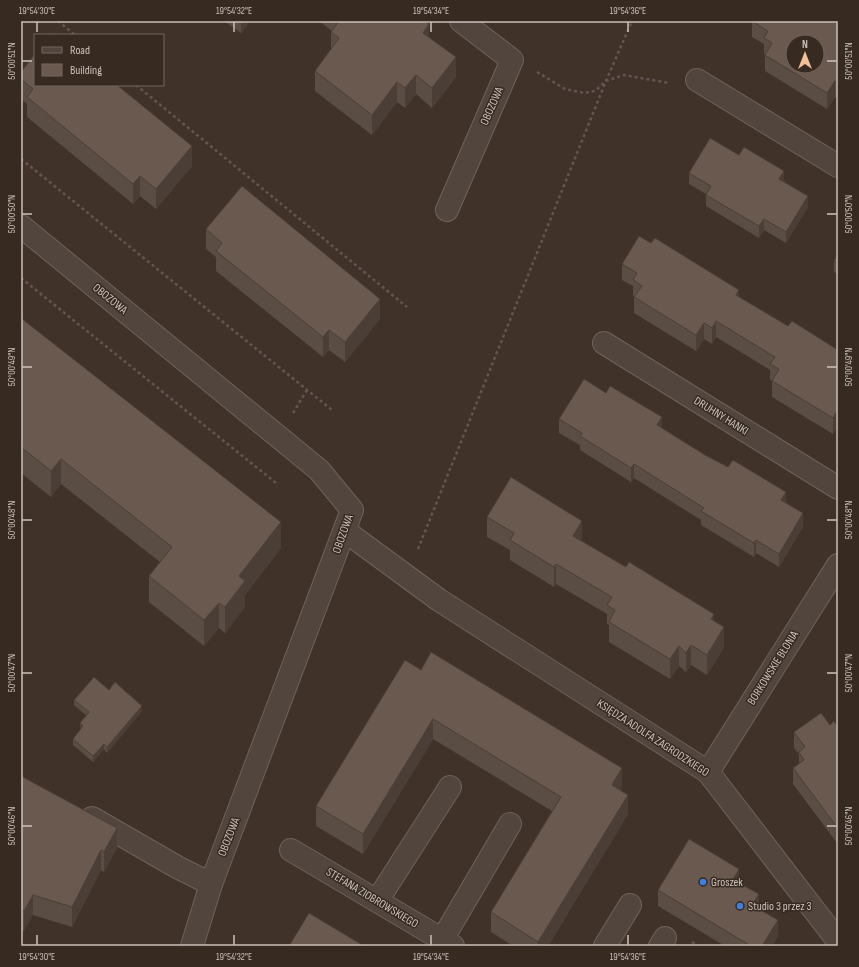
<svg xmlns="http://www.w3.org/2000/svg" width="859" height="967" viewBox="0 0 859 967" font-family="'Sofia Sans Condensed',sans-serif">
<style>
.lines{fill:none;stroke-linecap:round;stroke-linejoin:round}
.minor-casing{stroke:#6e635b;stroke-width:24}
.path{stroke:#675354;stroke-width:2.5;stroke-dasharray:3 3;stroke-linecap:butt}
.minor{stroke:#51453d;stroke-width:22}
.wall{fill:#5a4d44}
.shaded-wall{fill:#4a3e37}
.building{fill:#69594f;stroke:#4a3e37;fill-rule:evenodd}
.ticks{fill:none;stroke:#cbc1ba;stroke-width:1.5}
.shop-dot{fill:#3f7fe0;stroke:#362a21;stroke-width:1.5}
.labels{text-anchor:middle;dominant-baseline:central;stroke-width:3;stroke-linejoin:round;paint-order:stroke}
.street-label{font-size:12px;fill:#cbc1ba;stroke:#362a21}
.poi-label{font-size:12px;fill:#cbc1ba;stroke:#362a21;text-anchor:start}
.neatline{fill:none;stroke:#cbc1ba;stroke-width:1.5}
.ticks-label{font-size:10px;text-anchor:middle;fill:#cbc1ba}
</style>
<rect width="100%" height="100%" fill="#413229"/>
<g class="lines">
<defs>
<g id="minor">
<path d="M697 80 838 166"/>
<path d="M447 210 512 60 461 21"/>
<path d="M21 226 319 470 352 510 211 884 192 946"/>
<path d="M604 343 838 488"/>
<path d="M345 531 439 600 708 772 838 941"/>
<path d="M708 772 838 565"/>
<path d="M92 818 177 867 211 884"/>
<path d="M291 850 453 946"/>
<path d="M377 901 450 787"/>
<path d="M442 940 510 824"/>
<path d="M605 946 630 905"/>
<path d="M660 946 665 938"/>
</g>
</defs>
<!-- minor casing -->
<use href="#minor" class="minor-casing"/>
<!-- path -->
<g class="path">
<path d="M58 21 75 35"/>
<path d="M537 72 565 89 584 93 595 91 606 81 624 75 669 83"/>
<path d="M136 85 407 307"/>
<path d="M21 159 332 410"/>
<path d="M21 278 276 483"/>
<path d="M293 413 307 390"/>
<path d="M418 549 606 81 632 21"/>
<path d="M692 942 698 946"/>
</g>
<!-- minor -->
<use href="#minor" class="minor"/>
</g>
<!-- wall -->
<g class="wall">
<path d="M224 21H250L241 33Z"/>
<path d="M319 21H425L429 38 456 77 432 108 416 94 405 108 397 102 372 135 315 91V71L331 49V32L332 31Z"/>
<path d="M752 21 838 24V99L835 97 827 109 765 71V55L764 54V44L752 37Z"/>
<path d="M21 72 192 166 156 209 140 196 133 204 27 117V104L21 99Z"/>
<path d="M689 173 784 181 808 207 786 243 764 230 759 238 706 206V194L689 184Z"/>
<path d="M206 229 380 319 345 362 329 350 323 357 216 271V257L206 249Z"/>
<path d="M838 254V274L834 272V261Z"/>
<path d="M622 264 739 297 788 326 838 350 833 434 772 397V381L770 380V370L716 337 712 344 704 339 696 351 634 313V297L633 296V286L622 280Z"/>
<path d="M21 318 281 548 245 595V607L225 633 219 628 204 646 149 602V576L160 562 61 484 51 497 21 473Z"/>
<path d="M559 419 662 428 705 455 786 502 803 527 779 567 756 553 754 557 701 525V520L634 478 631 482 580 450V445L559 433Z"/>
<path d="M487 517 582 541 714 621 724 647 707 675 691 665 686 672 679 666 670 679 609 642V625L607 624V614L556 584 554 587 510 560V550L487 537Z"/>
<path d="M405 660 622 788 620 790 628 814 548 946H513L491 932V912L552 811 433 739 363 854 316 826V806Z"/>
<path d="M109 690 142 711 107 753 104 749 93 762 73 745V739L81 729 80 723 87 716 74 705V700Z"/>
<path d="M830 725 838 727V842L837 843 793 784V768L799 764V754L794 748V732Z"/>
<path d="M21 776 117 848 104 872 101 870 72 927 33 915 24 931 21 929Z"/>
<path d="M739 883 759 909 778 936 772 946H725L658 906V890Z"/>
</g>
<!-- shaded-wall -->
<g class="shaded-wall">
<path d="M241 21H250L241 33Z"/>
<path d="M429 24V44L423 33Z"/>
<path d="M456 57V77L432 108V88Z"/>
<path d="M416 75V94L405 108V88Z"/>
<path d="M835 81V97L827 109V93Z"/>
<path d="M397 82V102L372 135V115Z"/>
<path d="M192 146V166L156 209V189Z"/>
<path d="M784 171V182L779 179Z"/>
<path d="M140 176V196L133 204V184Z"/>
<path d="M808 196V207L786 243V232Z"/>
<path d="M764 219V230L759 238V226Z"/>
<path d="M739 290V306L736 295Z"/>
<path d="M380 299V319L345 362V342Z"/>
<path d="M716 321V337L712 344V328Z"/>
<path d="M704 323V339L696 351V335Z"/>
<path d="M329 330V350L323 357V337Z"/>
<path d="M838 410V426L833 434V418Z"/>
<path d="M662 417V431L657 425Z"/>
<path d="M61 459V484L51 497V471Z"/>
<path d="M634 464V478L631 482V468Z"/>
<path d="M786 492V505L781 500Z"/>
<path d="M803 513V527L779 567V554Z"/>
<path d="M582 521V541L573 536Z"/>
<path d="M281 522V548L245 595V607L225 633V607L239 576Z"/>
<path d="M756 540V553L754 557V543Z"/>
<path d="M556 564V584L554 587V567Z"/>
<path d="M219 603V628L204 646V620Z"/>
<path d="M714 614V634L711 619Z"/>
<path d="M724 627V647L707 675V655Z"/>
<path d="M691 645V665L686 672V653Z"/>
<path d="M679 646V666L670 679V659Z"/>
<path d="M142 706V711L107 753V747Z"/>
<path d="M433 719V739L363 854V834Z"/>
<path d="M104 744V749L93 762V756Z"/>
<path d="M622 768V788L612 805V785Z"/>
<path d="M628 795V814L548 946H538V942Z"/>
<path d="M838 826V842L837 843V827Z"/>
<path d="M117 828V848L104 872V852Z"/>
<path d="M101 850V870L72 927V907Z"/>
<path d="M739 869V885L733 880Z"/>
<path d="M759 894V910L752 905Z"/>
<path d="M33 895V915L24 931V911Z"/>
<path d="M778 920V936L772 946H762Z"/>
</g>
<!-- building -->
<g class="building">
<path d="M339 21H425L429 24 423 33 456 57 432 88 416 75 405 88 397 82 372 115 315 71 339 38 331 32Z"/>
<path d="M752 21H832L838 24V83L835 81 827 93 765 55 772 43 764 38 768 31ZM793 42H817V66H793Z"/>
<path d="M52 33 55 35H51Z"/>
<path d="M35 54V85H117L192 146 156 189 140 176 133 184 27 97 33 89 21 79V72Z"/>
<path d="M710 138 739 155 744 147 784 171 779 179 808 196 786 232 764 219 759 226 706 195 711 186 689 173Z"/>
<path d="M242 186 380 299 345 342 329 330 323 337 216 251 222 243 206 229Z"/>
<path d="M639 236 651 243 655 238 739 290 736 295 788 326 792 321 838 350V410L833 418 772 381 779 369 770 364 775 357 716 321 712 328 704 323 696 335 634 297 642 286 633 280 637 273 622 264Z"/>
<path d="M838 254V263L834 261Z"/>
<path d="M21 318 281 522 239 576 245 581 225 607 219 603 204 620 149 576 172 547 61 459 51 471 21 447Z"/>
<path d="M584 379 606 393 610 386 662 417 657 425 705 455 728 467 733 460 786 492 781 500 803 513 779 554 756 540 754 543 701 511 704 508 634 464 631 468 580 436 582 433 559 419Z"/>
<path d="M511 477 582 521 573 536 626 567 629 562 714 614 711 619 724 627 707 655 691 645 686 653 679 646 670 659 609 622 615 610 607 605 612 597 556 564 554 567 510 540 514 533 487 517Z"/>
<path d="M431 652 622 768 612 785 628 795 538 942 491 912 561 797 433 719 363 834 316 806 405 660 421 670Z"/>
<path d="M94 677 109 690 115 682 142 706 107 747 104 744 93 756 73 739 83 726 80 723 89 712 74 700Z"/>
<path d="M821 713 830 725 834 721 838 727V826L837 827 793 768 804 760 799 752 805 747 794 732Z"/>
<path d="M21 776 117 828 104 852 101 850 72 907 33 895 24 911 21 910Z"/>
<path d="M689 839 739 869 733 880 759 894 752 905 778 920 762 946H751L658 890Z"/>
<path d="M309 913 364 946H289Z"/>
</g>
<!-- ticks -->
<path class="ticks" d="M37 22V32M234 22V32M431 22V32M628 22V32M22 61H32M827 61H837M22 214H32M827 214H837M22 367H32M827 367H837M22 520H32M827 520H837M22 673H32M827 673H837M22 826H32M827 826H837M37 935V945M234 935V945M431 935V945M628 935V945"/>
<!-- markers -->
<g class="shop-dot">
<circle cx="703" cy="882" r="4"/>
<circle cx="740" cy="906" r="4"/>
</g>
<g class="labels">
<!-- street labels -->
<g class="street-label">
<text transform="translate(492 106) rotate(-66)">OBOZOWA</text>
<text transform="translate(110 299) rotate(39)">OBOZOWA</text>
<text transform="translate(721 416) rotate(32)">DRUHNY HANKI</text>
<text transform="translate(343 534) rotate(-70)">OBOZOWA</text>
<text transform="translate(773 668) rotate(-58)">BORKOWSKIE BŁONIA</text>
<text transform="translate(653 738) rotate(33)">KSIĘDZA ADOLFA ZAGRODZKIEGO</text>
<text transform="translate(229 837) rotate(-69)">OBOZOWA</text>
<text transform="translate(372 898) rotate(31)">STEFANA ZIOBROWSKIEGO</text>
</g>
<!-- poi labels -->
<g class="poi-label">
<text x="711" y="882">Groszek</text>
<text x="748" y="906">Studio 3 przez 3</text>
</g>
</g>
<!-- border -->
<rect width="859" height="967" fill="none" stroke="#362a21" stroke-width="44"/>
<!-- legend -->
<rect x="34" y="34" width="130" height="52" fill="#362a21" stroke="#72665e"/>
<rect x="42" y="47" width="20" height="6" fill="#51453d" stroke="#72665e"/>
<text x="70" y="54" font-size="12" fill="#cbc1ba">Road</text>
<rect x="42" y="64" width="20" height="12" fill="#69594f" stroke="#72665e"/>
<text x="70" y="74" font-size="12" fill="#cbc1ba">Building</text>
<!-- north arrow -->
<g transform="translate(805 54)"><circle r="19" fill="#362a21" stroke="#72665e"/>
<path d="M0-3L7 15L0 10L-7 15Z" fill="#f1bf98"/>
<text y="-6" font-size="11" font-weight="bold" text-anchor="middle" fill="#cbc1ba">N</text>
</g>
<rect x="22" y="22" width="815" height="923" class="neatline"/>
<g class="ticks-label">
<text x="37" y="14">19°54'30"E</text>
<text x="234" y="14">19°54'32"E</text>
<text x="431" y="14">19°54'34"E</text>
<text x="628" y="14">19°54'36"E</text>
<text transform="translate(11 61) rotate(-90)" y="4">50°00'51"N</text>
<text transform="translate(848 61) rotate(-90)" y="4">50°00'51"N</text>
<text transform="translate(11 214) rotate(-90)" y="4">50°00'50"N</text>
<text transform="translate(848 214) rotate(-90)" y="4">50°00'50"N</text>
<text transform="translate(11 367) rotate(-90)" y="4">50°00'49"N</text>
<text transform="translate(848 367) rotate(-90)" y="4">50°00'49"N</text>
<text transform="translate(11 520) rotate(-90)" y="4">50°00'48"N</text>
<text transform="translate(848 520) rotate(-90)" y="4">50°00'48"N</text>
<text transform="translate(11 673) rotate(-90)" y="4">50°00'47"N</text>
<text transform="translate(848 673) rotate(-90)" y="4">50°00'47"N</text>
<text transform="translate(11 826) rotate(-90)" y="4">50°00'46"N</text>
<text transform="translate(848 826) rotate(-90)" y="4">50°00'46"N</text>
<text x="37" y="960">19°54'30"E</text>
<text x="234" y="960">19°54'32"E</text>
<text x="431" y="960">19°54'34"E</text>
<text x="628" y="960">19°54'36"E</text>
</g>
</svg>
